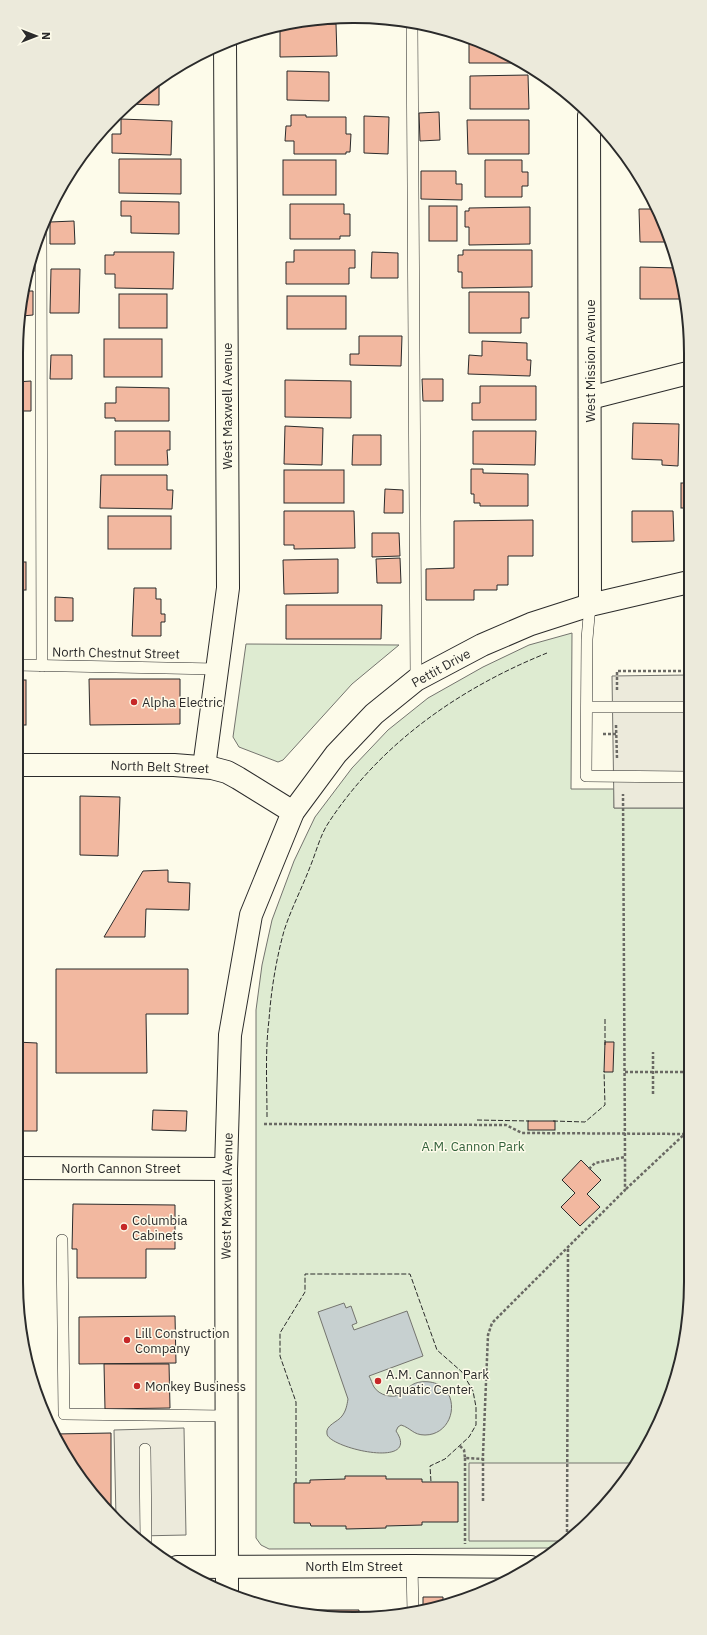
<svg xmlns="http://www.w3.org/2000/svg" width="707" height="1635" viewBox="0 0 707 1635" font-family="'IBM Plex Sans',sans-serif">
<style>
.green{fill:#deebd1;stroke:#74746e}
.parking{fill:#eceadb;stroke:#74746e}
.water{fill:#c7d0d0;stroke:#74746e}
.building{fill:#f2b8a0;stroke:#2b2b2b}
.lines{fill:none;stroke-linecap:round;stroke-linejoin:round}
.service-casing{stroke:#2b2b2b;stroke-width:12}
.minor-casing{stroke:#2b2b2b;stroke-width:24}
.tertiary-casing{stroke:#2b2b2b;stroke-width:24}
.path{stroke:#6a6964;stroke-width:2.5;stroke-dasharray:3 2;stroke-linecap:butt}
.service{stroke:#fdfbea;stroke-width:11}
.minor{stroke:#fdfbea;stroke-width:22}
.tertiary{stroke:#fdfbea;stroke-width:22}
.fence{stroke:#2b2b2b;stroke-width:1;stroke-dasharray:5 2;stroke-linecap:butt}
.poi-dot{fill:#c62828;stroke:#fdfbea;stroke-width:1.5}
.labels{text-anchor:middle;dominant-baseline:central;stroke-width:3;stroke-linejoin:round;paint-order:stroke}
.street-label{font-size:13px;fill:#2b2b2b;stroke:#fdfbea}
.poi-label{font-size:13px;fill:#2b2b2b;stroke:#fdfbea;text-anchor:start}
.park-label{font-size:13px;fill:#34623c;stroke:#fdfbea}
.rim{fill:none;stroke:#2b2b2b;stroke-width:2}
</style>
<rect width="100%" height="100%" fill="#fdfbea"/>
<!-- green -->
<g class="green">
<path d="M572 633 571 789H614V808H690L691 1281 673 1390 646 1450 607 1504 553 1548 269 1549 261 1545 256 1538V1010L262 965 272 920 294 861 315 817 352 768 388 730 428 698 483 667 529 645Z"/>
<path d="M246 644 399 645 352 684 283 760 278 762 239 747 233 737Z"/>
</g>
<!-- parking -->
<g class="parking">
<path d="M689 675 690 808H614L612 676Z"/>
<path d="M184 1428 186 1535 138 1536 116 1517 114 1430Z"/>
<path d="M469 1463H637L607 1504 562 1541H469Z"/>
</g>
<!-- water -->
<path class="water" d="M344 1303 346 1308 351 1306 357 1323 352 1325 354 1330 407 1311 423 1356 369 1376C371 1379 372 1384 374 1387 379 1395 392 1399 401 1394 403 1393 406 1390 408 1388 414 1382 422 1381 430 1382 436 1383 442 1385 446 1390 459 1408 448 1435 425 1435 413 1435 411 1428 401 1425L398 1427 396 1431C422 1470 329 1448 327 1434 325 1425 338 1422 342 1416 346 1411 347 1405 348 1399L318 1312Z"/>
<!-- building -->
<g class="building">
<path d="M335 17 368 18V22H335Z"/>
<path d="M285 24H336L337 56 280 57V25Z"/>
<path d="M474 40 517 63H469V44H474Z"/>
<path d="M287 71 329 72V101L287 100Z"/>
<path d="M528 75 529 109H470V76Z"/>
<path d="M159 79V105L128 104 148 86Z"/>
<path d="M439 112 440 140 420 141 419 113Z"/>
<path d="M291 115H306V117H346V134H351L350 152H346V154H294V141H285L286 126H291Z"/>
<path d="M364 116 389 117 388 154 364 153Z"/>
<path d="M121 119 172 121 171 155 112 153V134H121Z"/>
<path d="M467 120H529V154H468Z"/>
<path d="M119 159H181V194L119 193Z"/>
<rect x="283" y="160" width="53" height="35"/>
<path d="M485 160H522V172H528V186H522V197H485Z"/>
<path d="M421 171H456V184H462V200L421 199Z"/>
<path d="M121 201 179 202V234L131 233V216H121Z"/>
<path d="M290 204H344V214H350V236H340V239H290Z"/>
<rect x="429" y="206" width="28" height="35"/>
<path d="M530 207V244L469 245V227H465V211H469V208Z"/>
<path d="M639 209H656L665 224 670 242H640Z"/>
<path d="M74 221 75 244H50V222Z"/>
<path d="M34 246H35V271H30Z"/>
<path d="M294 250H355V268H349V284H286V262H294Z"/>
<path d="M463 250H532V287L462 288V272H458V255H463Z"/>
<path d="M114 252H174L173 289 115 288V274H105V255H114Z"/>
<path d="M372 252 398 253V278H371Z"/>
<path d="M640 267 677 268 685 299H640Z"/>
<path d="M51 269H80L79 313H50Z"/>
<path d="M26 291H33V315L22 316Z"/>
<path d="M469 292H529V318H521V333H469Z"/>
<rect x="119" y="294" width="48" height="34"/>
<rect x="287" y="296" width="59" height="33"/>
<path d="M359 336H402L401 366 350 365V354H359Z"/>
<rect x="104" y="339" width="58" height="38"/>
<path d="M482 341 527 343V360H531L530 376 468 374 469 355 482 356Z"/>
<path d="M51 355H72V379H50Z"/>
<path d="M422 379H443V401H423Z"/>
<path d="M285 380 351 381V418L285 417Z"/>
<path d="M31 381V411H16V382Z"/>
<path d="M480 386H536V420H472V403H480Z"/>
<path d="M116 387 169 388V421H115V418H105V403H116Z"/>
<path d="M633 423 679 424 678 466 662 465V460L632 459Z"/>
<rect x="16" y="425" width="4" height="34"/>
<path d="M285 426 323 428 322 465 284 464Z"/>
<path d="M115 431H170V450H167L168 465H115Z"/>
<path d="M473 431H536L535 465 473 464Z"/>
<path d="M353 435H381V465H352Z"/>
<path d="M471 469H483V473L528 474V506H480V503H474V494H471Z"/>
<rect x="284" y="470" width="60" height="33"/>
<path d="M101 475H167V490H173L172 509 100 508Z"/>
<rect x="681" y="483" width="8" height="25"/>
<path d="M385 489 403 490V513H384Z"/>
<path d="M284 511H354L355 548 294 549V545H284Z"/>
<path d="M632 511H673L674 541 632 542Z"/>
<rect x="108" y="516" width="63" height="33"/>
<path d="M533 520V556H508V585H497V590H474V600H426V569L454 568V521Z"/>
<path d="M372 533H399L400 556 372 557Z"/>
<path d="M400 558 401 583H377L376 559Z"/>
<path d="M338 559V593L284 594 283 560Z"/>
<rect x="16" y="562" width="10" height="28"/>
<path d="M134 588H156V599H161V614H165V622H161V636H132Z"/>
<path d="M55 597 73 598V621H55Z"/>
<path d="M286 605H382L381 639H286Z"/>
<path d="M89 679H180V724L90 725Z"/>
<rect x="16" y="680" width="10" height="45"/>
<path d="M80 796 120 797 118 856 80 855Z"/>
<path d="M168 870V882L190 883 189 910 146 909 145 937H104L143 871Z"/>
<path d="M56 969H188V1014H146L147 1073H56Z"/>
<path d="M16 1042 37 1043V1131H16Z"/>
<path d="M605 1042H614L613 1072H604Z"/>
<path d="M153 1110 187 1111 186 1131 152 1130Z"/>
<rect x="528" y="1121" width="27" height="9"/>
<path d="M581 1160 601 1180 587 1194 600 1207 580 1226 561 1207 575 1193 562 1180Z"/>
<path d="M73 1204 175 1205V1249H146V1278H77V1249H72Z"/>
<path d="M175 1316 176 1363 79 1364V1317Z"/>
<path d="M104 1364H169L170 1408 105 1409Z"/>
<path d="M111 1433V1514L100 1504 61 1450 55 1437V1434Z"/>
<path d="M345 1476H386V1479H422V1482H458V1522H422V1525L386 1526V1528L346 1529V1526H311L310 1523H294V1483H310V1480L345 1479Z"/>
<path d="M423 1597H443V1605L423 1610Z"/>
<path d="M294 1610H359V1615L294 1613Z"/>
</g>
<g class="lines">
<defs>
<g id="service">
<path d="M412 22 416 680"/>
<path d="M41 230 42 666"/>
<path d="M590 605 587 639 586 776 689 777"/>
<path d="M16 665 216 669"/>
<path d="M587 707H689"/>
<path d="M62 1240 64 1414 226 1416"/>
<path d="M145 1449 146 1542"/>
<path d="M412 1566 413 1613"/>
</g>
<g id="minor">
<path d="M590 398 688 373"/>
<path d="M204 767 228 588 225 43"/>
<path d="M16 1168 226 1169"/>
<path d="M177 1567 412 1566 531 1567"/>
</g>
<g id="tertiary">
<path d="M589 116 590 605"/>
<path d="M16 765H174L212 768 227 772 238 778 293 812"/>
<path d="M227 1590 226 1169 230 1035 251 915 293 812 336 754 374 714 416 680 482 645 531 624 590 605 689 582"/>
</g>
</defs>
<!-- service casing -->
<use href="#service" class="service-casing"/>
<!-- minor casing -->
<use href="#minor" class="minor-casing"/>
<!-- tertiary casing -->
<use href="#tertiary" class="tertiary-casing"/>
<!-- path -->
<g class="path">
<path d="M617 690V671H689"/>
<path d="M616 725 617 758"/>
<path d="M603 734H616"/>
<path d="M625 1072H690"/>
<path d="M653 1094V1052"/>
<path d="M264 1124 506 1125 522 1133 691 1134"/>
<path d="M589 1169 595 1163 625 1157 623 794"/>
<path d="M626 1189 691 1128"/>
<path d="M460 1446 464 1450 465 1458 483 1459"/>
<path d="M465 1458V1544"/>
<path d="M483 1501V1454L488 1335 492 1323 625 1190V1157"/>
<path d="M567 1537 568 1247"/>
</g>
<!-- service -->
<use href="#service" class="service"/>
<!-- minor -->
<use href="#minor" class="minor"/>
<!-- tertiary -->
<use href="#tertiary" class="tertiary"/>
<!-- fence -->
<g class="fence">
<path d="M605 1045V1019"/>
<path d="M267 1117C267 1085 265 1052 269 1020 271 991 276 960 284 931 291 909 302 888 310 867 316 853 320 835 329 822 381 743 460 688 547 653"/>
<path d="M477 1120 529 1121"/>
<path d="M553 1121 585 1122 605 1105 604 1071"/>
<path d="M296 1483V1402L280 1356V1333L305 1292V1274H410L437 1350 462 1372 473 1391 476 1407V1425L469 1437 445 1459 430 1466 431 1482"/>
</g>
</g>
<!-- markers -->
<g class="poi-dot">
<circle cx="134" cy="702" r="4"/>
<circle cx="124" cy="1227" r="4"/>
<circle cx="127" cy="1340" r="4"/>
<circle cx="378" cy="1381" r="4"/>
<circle cx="137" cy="1386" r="4"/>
</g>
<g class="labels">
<!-- street labels -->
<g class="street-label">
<text transform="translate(590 361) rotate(-90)">West Mission Avenue</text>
<text transform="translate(227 406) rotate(-90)">West Maxwell Avenue</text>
<text transform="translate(116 653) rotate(1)">North Chestnut Street</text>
<text transform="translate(441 668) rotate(-29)">Pettit Drive</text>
<text transform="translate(160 767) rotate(2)">North Belt Street</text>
<text x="121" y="1168">North Cannon Street</text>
<text transform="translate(227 1196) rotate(-89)">West Maxwell Avenue</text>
<text x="354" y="1566">North Elm Street</text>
</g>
<!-- poi labels -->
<g class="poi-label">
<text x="142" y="702">Alpha Electric</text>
<text x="132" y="1220">Columbia<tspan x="132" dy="15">Cabinets</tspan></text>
<text x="135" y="1333">Lill Construction<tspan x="135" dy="15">Company</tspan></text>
<text x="386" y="1374">A.M. Cannon Park<tspan x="386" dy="15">Aquatic Center</tspan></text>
<text x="145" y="1386">Monkey Business</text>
</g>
<!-- park labels -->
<g class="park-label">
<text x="473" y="1146">A.M. Cannon Park</text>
</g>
</g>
<!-- crop -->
<path d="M0 0H707V1635H0ZM353 23H354A330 330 0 0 1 684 353V1282A330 330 0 0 1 354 1612H353A330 330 0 0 1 23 1282V353A330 330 0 0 1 353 23Z" fill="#eceadb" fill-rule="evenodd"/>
<path class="rim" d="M353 23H354A330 330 0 0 1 684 353V1282A330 330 0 0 1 354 1612H353A330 330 0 0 1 23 1282V353A330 330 0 0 1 353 23Z"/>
<!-- north arrow -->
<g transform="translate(36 36) rotate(90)" stroke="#fdfbea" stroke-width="3" paint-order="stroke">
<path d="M0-3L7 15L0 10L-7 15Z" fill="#2b2b2b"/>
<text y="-6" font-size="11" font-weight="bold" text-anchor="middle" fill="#2b2b2b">N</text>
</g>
</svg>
